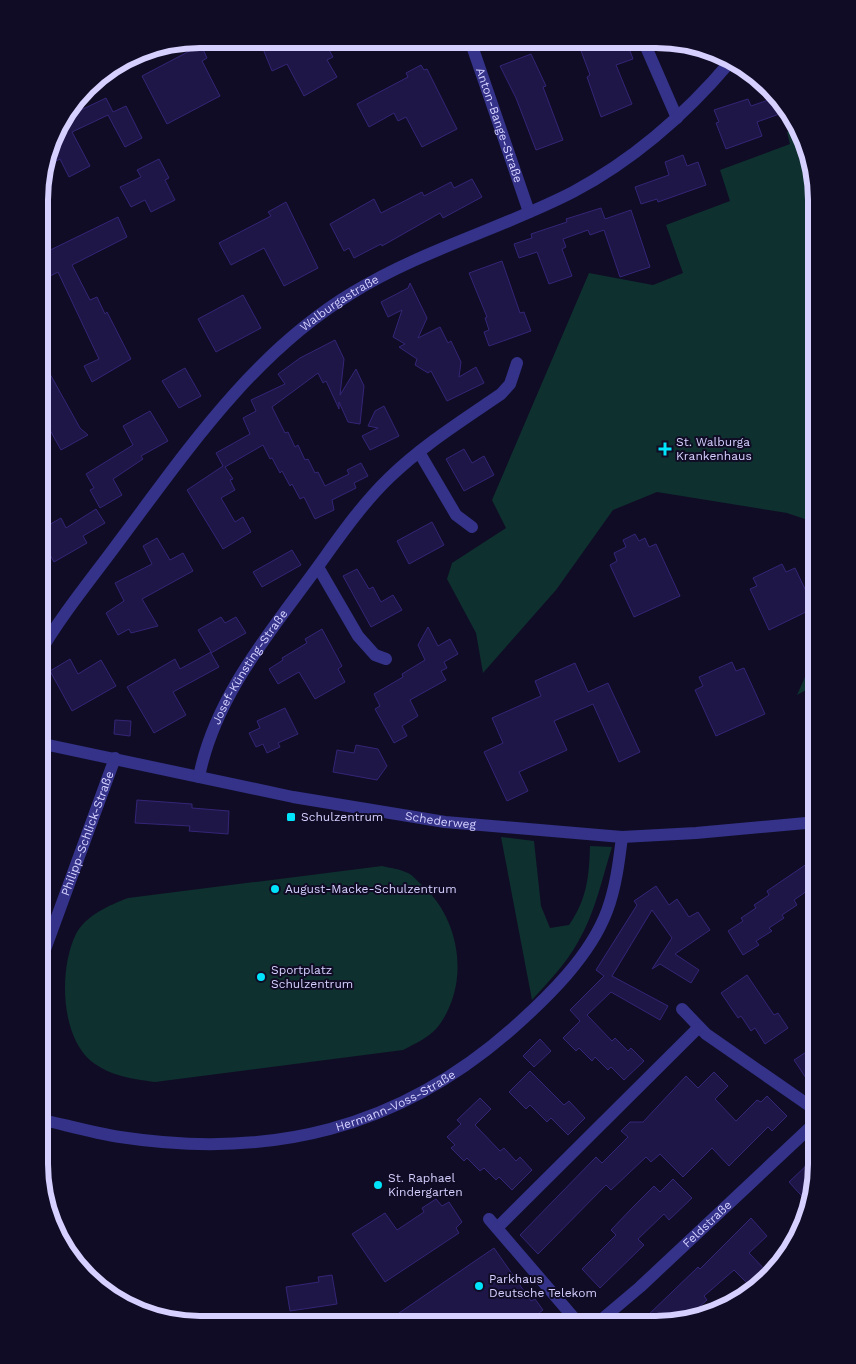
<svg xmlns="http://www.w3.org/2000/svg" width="856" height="1364" viewBox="0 0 856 1364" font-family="'Work Sans',sans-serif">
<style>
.green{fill:#0e302e}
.building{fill:#1f1648;stroke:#342576}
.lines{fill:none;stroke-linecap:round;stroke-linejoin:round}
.minor{stroke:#343289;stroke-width:12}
.poi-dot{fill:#00e4fb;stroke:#100c25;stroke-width:2}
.labels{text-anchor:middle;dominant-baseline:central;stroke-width:4;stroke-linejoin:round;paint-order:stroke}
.street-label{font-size:12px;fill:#d5d0ff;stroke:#100c25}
.poi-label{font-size:12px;fill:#d5d0ff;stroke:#100c25;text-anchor:start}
.rim{fill:none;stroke:#d5d0ff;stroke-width:6}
</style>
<rect width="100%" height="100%" fill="#100c25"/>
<!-- green -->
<g class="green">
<path d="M797 128 805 138 817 200V523L787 513 657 492 613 510 556 590 483 673 476 633 447 579 452 563 506 528 492 500 589 273 653 285 683 273 666 225 730 201 720 170 790 144 787 132Z"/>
<path d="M817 650V684L797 695Z"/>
<path d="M501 837 534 841 541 906 550 928 569 925C587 899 589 877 590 846L612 847C602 879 595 913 578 942 566 964 548 982 532 1000Z"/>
<path d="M382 866C390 868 400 869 408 873 413 875 418 882 422 885 460 919 470 981 440 1024 431 1037 416 1043 403 1050L155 1082C132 1079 110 1076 91 1061 60 1035 59 968 76 934 86 915 110 905 128 898Z"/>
</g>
<!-- building -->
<g class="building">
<path d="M259 39H323L333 57 327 60 337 77 304 96 287 64 272 71Z"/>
<path d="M577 40H626L633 59 616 65 632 104 601 117 587 77 590 75Z"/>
<path d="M201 45 207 58 202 61 220 96 167 124 142 76Z"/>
<path d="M531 54 546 86 543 87 563 140 536 150 516 98 500 66Z"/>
<path d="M421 65 424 70 427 69 457 129 422 147 406 117 398 121 394 113 369 127 357 104 408 77 406 73Z"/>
<path d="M106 98 113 112 126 106 142 138 125 147 108 115 72 132 90 166 69 177 60 159 44 167 51 142 67 134 60 122 62 119Z"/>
<path d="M774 98 785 112 757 122 762 136 726 149 716 123 719 122 714 110 748 99 751 106Z"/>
<path d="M683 155 687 166 698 162 706 185 658 202 657 199 641 204 635 187 669 175 665 162Z"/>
<path d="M159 159 169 178 165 180 175 200 151 212 145 200 131 207 120 187 141 177 137 170Z"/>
<path d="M472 179 482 197 443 218 440 213 382 246 381 244 354 258 349 248 344 251 330 224 374 199 381 213 422 192 424 196 451 182 454 188Z"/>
<path d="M286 202 318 268 284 286 264 248 231 265 219 243 271 216 268 212Z"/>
<path d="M601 208 605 219 631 210 650 267 620 277 604 230 590 235 588 230 563 239 566 247 562 249 572 276 549 284 537 252 519 258 514 244 532 238 531 234 567 222 566 219Z"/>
<path d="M118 217 127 237 72 265 90 300 97 297 105 314 107 312 131 359 92 382 84 366 99 359 58 272 40 281V255Z"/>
<path d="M502 261 520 313 524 312 531 331 489 346 484 332 489 330 485 318 487 317 469 273Z"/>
<path d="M410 283 427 318 418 338 440 327 448 343 451 341 461 362 459 377 476 367 484 383 447 401 431 371 428 373 415 365 417 359 399 347 405 344 393 337 402 310 388 317 381 302 408 288Z"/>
<path d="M243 295 261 328 216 352 198 319Z"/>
<path d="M335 340 344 359 340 395 356 369 364 386 360 424 348 422 339 402V409L326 381 323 383 318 373 272 407 285 433 288 432 295 447 298 445 305 460 308 459 315 473 318 472 325 486 349 474 347 470 361 463 368 476 354 483 356 488 332 500 334 510 315 519 304 497 300 499 292 484 290 486 282 471 280 473 272 458 270 459 263 445 225 467 233 479 230 480 235 490 221 498 235 522 243 517 251 532 223 549 187 490 223 466 216 453 250 434 243 418 256 411 251 400 285 384 278 374 300 358Z"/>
<path d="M40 356 80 428 88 435 61 450 40 412Z"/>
<path d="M185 368 201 396 179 408 162 381Z"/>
<path d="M384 406 399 436 370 450 362 436 378 428 368 426 375 411Z"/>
<path d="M150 411 168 441 141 456 143 459 113 479 122 495 100 508 90 490 94 488 86 474 133 445 123 426Z"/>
<path d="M464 449 472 463 484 456 494 475 464 491 446 459Z"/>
<path d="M96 509 105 523 83 536 87 543 54 562 40 537V530L61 518 66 528Z"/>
<path d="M432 522 444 545 409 564 397 541Z"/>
<path d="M635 534 639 541 645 538 649 547 656 544 680 596 634 617 610 565 617 561 614 553 626 547 623 540Z"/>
<path d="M157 538 170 560 183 553 193 571 142 599 158 626 131 633 129 629 118 635 106 613 124 601 115 583 152 564 143 546Z"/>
<path d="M292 550 301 565 262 587 253 572Z"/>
<path d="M782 564 786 572 795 568 814 608 769 630 750 589 757 586 753 578Z"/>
<path d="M357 569 369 589 373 587 381 602 393 595 402 610 371 627 343 576Z"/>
<path d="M221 617 225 623 236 617 246 633 211 653 219 667 173 692 186 715 154 733 127 687 175 659 180 669 211 652 198 630Z"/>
<path d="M428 627 438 646 450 639 458 654 444 662 447 668 441 671 446 680 410 700 418 716 402 726 407 736 394 743 375 709 380 706 374 694 403 677 402 674 425 660 418 645Z"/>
<path d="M322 629 342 666 338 669 345 682 315 699 299 672 278 684 269 669 283 660 282 658 307 643 305 639Z"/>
<path d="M70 659 78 674 101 660 116 686 72 711 50 671Z"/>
<path d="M732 662 736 671 744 668 765 714 716 736 695 690 703 686 699 677Z"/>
<path d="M575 663 588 692 608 683 640 752 619 762 593 704 554 721 567 750 519 772 528 791 507 801 484 752 503 743 492 718 541 696 535 681Z"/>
<path d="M285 708 298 734 278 743 280 747 267 753 263 744 256 747 249 733 260 728 257 721Z"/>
<path d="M115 720 131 721 130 736 114 734Z"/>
<path d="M356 745 378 749 387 766 377 780 333 772 337 750 354 753Z"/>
<path d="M137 800 192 804V808L229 811 228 834 189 831 190 826 135 823Z"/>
<path d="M817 857V884L794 900 797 905 782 915 784 918 769 928 772 931 756 941 759 945 743 955 728 931 743 921 741 918 756 908 754 905 769 895 767 891Z"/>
<path d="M656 886 669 905 677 899 689 917 698 912 710 930 675 954 699 970 691 983 660 964 652 969 672 938 652 910 612 976 668 1006 660 1020 611 992 587 1015 612 1041 615 1038 628 1051 631 1048 644 1061 624 1080 611 1067 608 1070 595 1057 592 1061 579 1048 576 1051 563 1038 580 1021 570 1010 604 976 596 970 637 905 634 901Z"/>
<path d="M747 975 774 1015 778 1013 788 1028 765 1044 755 1028 751 1031 741 1016 738 1018 721 993Z"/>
<path d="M540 1039 551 1051 534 1067 523 1056Z"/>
<path d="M817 1045V1075L808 1081 794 1060Z"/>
<path d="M530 1071 564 1105 569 1101 585 1118 568 1135 551 1118 547 1122 530 1105 526 1109 509 1092Z"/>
<path d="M714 1072 728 1086 715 1099 736 1121 757 1100 761 1102 767 1096 787 1116 772 1131 768 1127 729 1166 712 1148 683 1177 660 1154 651 1162 646 1157 611 1190 606 1185 538 1254 520 1235 596 1157 602 1163 628 1137 621 1131 630 1122H643L686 1076 698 1088Z"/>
<path d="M480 1098 491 1109 475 1125 500 1151 504 1148 516 1161 520 1157 532 1170 512 1190 499 1177 496 1180 484 1168 480 1171 467 1158 464 1161 451 1148 455 1145 447 1137 461 1124 457 1120Z"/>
<path d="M809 1163 817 1172 810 1205 789 1182Z"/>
<path d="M673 1179 692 1198 669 1220 664 1214 638 1239 644 1245 600 1288 582 1269 616 1235 611 1230 633 1207 654 1186 660 1192Z"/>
<path d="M436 1199 442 1206 449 1202 462 1222 456 1228 459 1233 385 1282 352 1234 385 1213 397 1230 424 1212 422 1208Z"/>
<path d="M751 1218 767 1236 749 1253 769 1274 751 1287 734 1270 704 1296 707 1300 684 1320 652 1325 645 1318 698 1267 700 1269Z"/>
<path d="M494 1248 531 1301 535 1299 543 1310 539 1313 547 1325 383 1324Z"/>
<path d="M332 1275 337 1304 290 1311 286 1287 319 1282 318 1277Z"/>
</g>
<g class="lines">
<!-- minor -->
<g class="minor">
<path id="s1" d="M470 40 529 212"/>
<path d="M643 40 677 118"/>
<path d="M93 79 144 50"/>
<path d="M40 323 44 321"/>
<path d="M419 452 456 515 472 527"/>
<path d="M318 567 358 636 375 655 386 659"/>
<path id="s2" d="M39 654C62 614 93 577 120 540 188 449 253 353 352 293 422 250 501 229 573 192 635 159 685 115 730 62"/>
<path id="s3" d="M39 743 293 797 445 822 622 837 696 833 817 822"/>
<path id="s4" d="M199 777C214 700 266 637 311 576 336 542 359 507 389 478 423 445 463 420 501 394L510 384 517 363"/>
<path id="s5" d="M39 966 115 758"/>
<path d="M682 1009 706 1034 817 1111"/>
<path id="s6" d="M39 1119C66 1125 93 1133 120 1137 270 1160 399 1129 513 1028 549 996 590 956 607 911 616 887 619 861 622 837"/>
<path d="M489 1219 580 1325"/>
<path d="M497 1228 699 1027"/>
<path id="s7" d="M595 1325 640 1287 817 1121"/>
</g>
</g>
<!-- markers -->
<g class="poi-dot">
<path d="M662.5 441.5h5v5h5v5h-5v5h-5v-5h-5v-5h5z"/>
<rect x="286" y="812" width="10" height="10" rx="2.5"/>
<circle cx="275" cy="889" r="5"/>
<circle cx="261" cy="977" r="5"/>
<circle cx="378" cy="1185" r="5"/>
<circle cx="479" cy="1286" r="5"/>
</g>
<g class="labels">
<!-- street labels -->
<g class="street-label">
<text stroke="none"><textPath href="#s1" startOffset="90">Anton-Bange-Straße</textPath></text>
<text stroke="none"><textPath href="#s2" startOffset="465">Walburgastraße</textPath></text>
<text stroke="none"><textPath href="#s4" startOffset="122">Josef-Künsting-Straße</textPath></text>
<text stroke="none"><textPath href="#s3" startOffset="409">Schederweg</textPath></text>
<text stroke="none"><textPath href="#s5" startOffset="141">Philipp-Schlick-Straße</textPath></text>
<text stroke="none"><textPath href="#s6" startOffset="366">Hermann-Voss-Straße</textPath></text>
<text stroke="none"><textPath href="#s7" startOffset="151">Feldstraße</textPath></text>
</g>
<!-- poi labels -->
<g class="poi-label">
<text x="676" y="442">St. Walburga<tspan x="676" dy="14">Krankenhaus</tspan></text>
<text x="301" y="817">Schulzentrum</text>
<text x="285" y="889">August-Macke-Schulzentrum</text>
<text x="271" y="970">Sportplatz<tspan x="271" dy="14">Schulzentrum</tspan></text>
<text x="388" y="1178">St. Raphael<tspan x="388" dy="14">Kindergarten</tspan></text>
<text x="489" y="1279">Parkhaus<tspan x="489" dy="14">Deutsche Telekom</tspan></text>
</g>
</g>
<!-- crop -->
<path d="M0 0H856V1364H0ZM200 48H656A152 152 0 0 1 808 200V1164A152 152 0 0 1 656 1316H200A152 152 0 0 1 48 1164V200A152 152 0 0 1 200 48Z" fill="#100c25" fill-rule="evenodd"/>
<path class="rim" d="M200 48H656A152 152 0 0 1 808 200V1164A152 152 0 0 1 656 1316H200A152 152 0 0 1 48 1164V200A152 152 0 0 1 200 48Z"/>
</svg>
